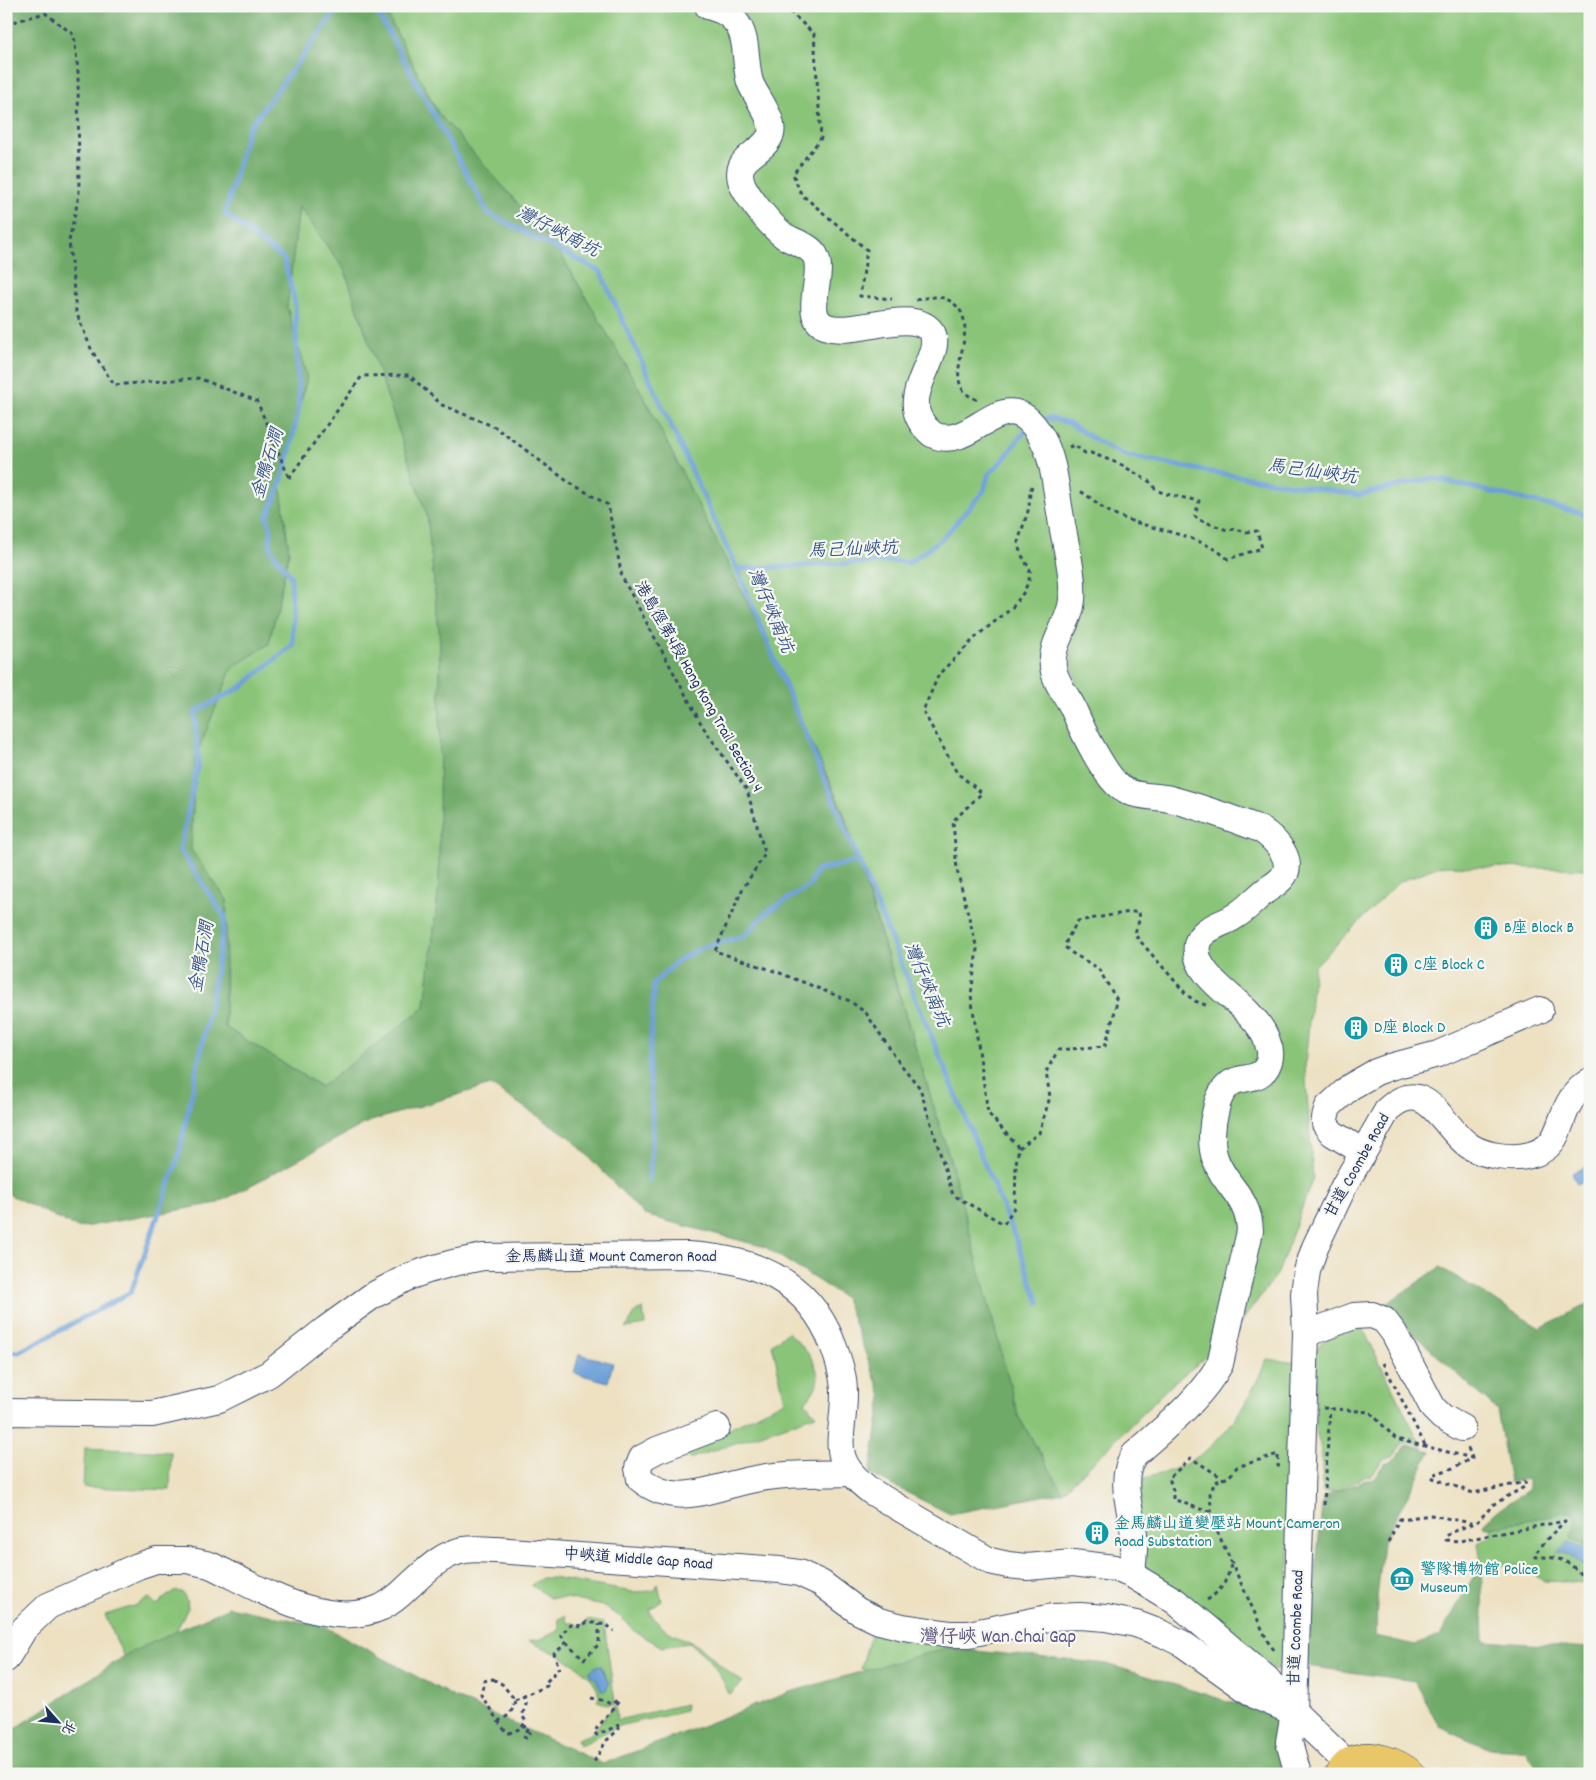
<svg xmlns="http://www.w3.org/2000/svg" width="1596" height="1780" viewBox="0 0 1596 1780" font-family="Dekko,'LXGW WenKai TC',sans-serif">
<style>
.green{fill:#8ac478;stroke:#527a6b;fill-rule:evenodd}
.forest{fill:#6faa68;stroke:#456c63;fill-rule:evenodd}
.water{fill:#6da0d8;stroke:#44689b}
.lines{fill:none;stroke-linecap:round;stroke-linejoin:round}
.stream{stroke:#6da0d8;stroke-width:5}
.minor-casing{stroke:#3a4a6d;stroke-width:28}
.major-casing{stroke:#3a4a6d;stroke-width:29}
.path{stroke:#3a4a6d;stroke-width:3;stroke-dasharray:4 4;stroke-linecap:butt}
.minor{stroke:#fff;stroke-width:26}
.major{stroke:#e9c769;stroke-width:28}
.labels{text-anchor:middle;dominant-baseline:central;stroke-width:4.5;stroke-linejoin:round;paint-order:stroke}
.street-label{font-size:16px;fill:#1b2f5e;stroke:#f6f6f2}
.culture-label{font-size:16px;fill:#0d838f;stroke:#f6f6f2;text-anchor:start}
.water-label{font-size:18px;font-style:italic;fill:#385789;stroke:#f6f6f2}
.quarter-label{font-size:19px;fill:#5e5782;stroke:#f6f6f2}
</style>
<rect width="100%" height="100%" fill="#f6f6f2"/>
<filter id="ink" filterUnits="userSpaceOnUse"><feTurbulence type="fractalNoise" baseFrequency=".02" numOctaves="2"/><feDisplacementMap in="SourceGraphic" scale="10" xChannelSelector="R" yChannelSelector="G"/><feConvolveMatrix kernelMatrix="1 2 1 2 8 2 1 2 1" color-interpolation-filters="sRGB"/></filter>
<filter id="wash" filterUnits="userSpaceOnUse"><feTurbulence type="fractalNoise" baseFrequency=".0096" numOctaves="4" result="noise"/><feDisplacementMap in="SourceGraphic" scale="20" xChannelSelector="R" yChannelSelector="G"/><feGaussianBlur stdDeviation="1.12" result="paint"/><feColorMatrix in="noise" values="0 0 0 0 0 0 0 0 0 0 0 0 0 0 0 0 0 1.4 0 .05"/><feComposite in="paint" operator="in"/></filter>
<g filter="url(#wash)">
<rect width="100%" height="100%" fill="#ede1c2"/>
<!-- green -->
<g class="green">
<path d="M383 6H1590V869L1439 866 1399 882 1314 967 1305 1066 1313 1178 1278 1273 1227 1341 1173 1383 1063 1492 1018 1416 952 1166 844 813 757 622 643 395 557 248 438 113ZM1054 638 1068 644 1076 682 1068 691Z"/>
<path d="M299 206 345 271 427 515 440 641 439 886 425 1007 322 1087 225 1027 227 900 191 851 195 758 232 667 269 644 289 552 280 480 307 378 287 307Z"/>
<path d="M643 1309 645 1325 626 1328 637 1310Z"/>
<path d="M1361 1325 1422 1447 1414 1443 1404 1442 1392 1457 1382 1461 1370 1477 1366 1476 1337 1491 1323 1492 1321 1449 1316 1431V1351C1324 1334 1345 1331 1361 1325Z"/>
<path d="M788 1332C809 1353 833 1375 805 1402L816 1415 689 1459 683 1446 723 1431 785 1401 772 1344Z"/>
<path d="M1267 1359 1298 1363 1284 1667 1277 1669H1273L1182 1592 1142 1566 1131 1481C1144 1478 1159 1475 1172 1470 1221 1452 1247 1405 1267 1359Z"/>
<path d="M85 1448 171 1452 170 1490 83 1487Z"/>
<path d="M1568 1511 1576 1514 1577 1522 1571 1537 1590 1547V1583L1545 1581 1518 1566 1481 1563 1478 1543 1490 1537 1492 1528Z"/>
<path d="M542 1578H552L633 1592 654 1591 658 1584 662 1601 649 1610C663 1637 682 1634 704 1650 710 1655 715 1661 721 1666 728 1672 735 1677 743 1682L732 1693 729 1694C719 1671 710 1657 689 1643L662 1647 634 1631 619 1616 602 1606 567 1598H550L531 1585Z"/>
<path d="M177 1591 182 1592 187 1601 188 1608 172 1639 127 1664 105 1615 137 1605 149 1598 157 1605 167 1596Z"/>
<path d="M565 1616 567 1623H573L578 1626 582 1625 587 1620 604 1623 615 1703 610 1705 597 1701 599 1698C598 1694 598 1689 596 1686 585 1665 550 1651 529 1641L541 1639 560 1630 558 1619Z"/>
<path d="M872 1629C900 1637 930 1648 960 1646L952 1687 861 1669Z"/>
<path d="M686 1704 685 1711C663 1717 640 1720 619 1726 605 1731 594 1740 580 1745L577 1739 591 1734 615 1705 618 1720Z"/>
</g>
<!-- forest -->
<g class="forest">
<path d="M6 6H383L438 113 557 248 643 395 757 622 843 813 952 1166 1018 1416 1063 1492 950 1514 870 1474 882 1397 845 1298 765 1247 644 1215 570 1137 490 1085 368 1122 218 1203 78 1228 6 1193ZM299 206 345 271 427 515 440 641 439 886 425 1007 321 1087 225 1027V917L227 900 191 850 195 758 232 668 269 644 289 551 280 480 307 378 287 307Z"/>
<path d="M1440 1267 1540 1328 1590 1303V1547L1585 1543 1571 1539 1577 1522 1576 1514 1568 1511 1492 1528H1486L1483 1524 1497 1511 1528 1490V1479L1510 1482 1497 1410 1383 1306Z"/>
<path d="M1406 1445 1431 1451 1383 1542 1377 1599 1376 1636 1415 1645 1440 1636 1481 1563 1484 1641 1590 1648V1774H1542L1525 1751 1489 1749 1439 1726 1415 1681 1306 1666 1323 1497 1366 1480H1373L1384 1464 1393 1461Z"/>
<path d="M229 1607 326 1627 454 1697 603 1764 790 1692 945 1648 1107 1664 1279 1717 1296 1774H6V1735L129 1653Z"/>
</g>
<!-- water -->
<g class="water">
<path d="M1590 1165V1179L1577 1184 1572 1173Z"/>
<path d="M579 1354 613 1363 608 1382 574 1373Z"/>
<path d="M1569 1543C1580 1547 1590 1546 1590 1560L1583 1564 1565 1553 1558 1552Z"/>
<path d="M598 1665 601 1666 609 1684 606 1690 602 1691 596 1679 590 1675V1671Z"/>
</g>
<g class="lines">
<!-- stream -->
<g class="stream">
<path d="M374 6 488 213 600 271 737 569 1015 1237 1039 1303"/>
<path d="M1040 421 1049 418 1069 423 1108 448 1128 456 1205 471 1359 495 1432 478 1590 515"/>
<path d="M737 569 897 561 908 563 942 539 984 491 988 475 1004 459 1021 436 1026 431"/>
<path d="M649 1180 653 1133 649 1070 654 983 679 960 703 947 744 936 767 912 809 886 817 870 859 861"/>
<path d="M6 1351 19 1352 131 1292 178 1159 210 1007 225 917 180 850 198 763 195 712 241 687 293 645 291 577 270 548 271 529 267 517 277 494 288 460 299 407 295 303 284 259 225 214 248 129 340 6"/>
</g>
</g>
</g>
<g filter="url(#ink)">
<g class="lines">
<defs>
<g id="minor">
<path d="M708 6C718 9 728 12 735 21 749 37 744 63 750 82 755 96 775 119 771 134 764 155 730 156 743 186 750 200 770 225 783 235 792 242 808 244 815 255 826 274 801 315 825 326 851 338 909 307 930 330 948 349 902 390 920 420 923 425 927 430 932 434 973 456 1005 372 1042 438 1055 462 1056 492 1061 518 1065 545 1074 573 1072 600 1070 624 1050 642 1053 667 1055 682 1065 693 1072 706 1081 727 1106 782 1126 791 1139 797 1156 796 1170 799 1200 807 1231 818 1260 829 1274 838 1297 861 1282 878 1277 884 1270 887 1264 892 1253 901 1245 911 1232 918 1220 925 1200 929 1197 945 1192 973 1235 997 1250 1015 1258 1023 1265 1033 1268 1044 1273 1055 1269 1071 1256 1076 1248 1079 1239 1078 1231 1083 1222 1090 1218 1098 1216 1109 1212 1123 1210 1143 1215 1158 1224 1186 1249 1196 1250 1231L1220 1364C1199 1401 1165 1427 1134 1455 1118 1481 1131 1507 1134 1535 1135 1548 1133 1562 1132 1575"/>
<path d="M1363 1152 1332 1133 1325 1124V1118L1328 1107 1350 1087 1376 1072 1390 1067 1438 1054 1540 1010"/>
<path d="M1306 1334 1354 1316 1372 1315 1384 1320 1394 1333 1433 1408 1442 1417 1462 1428"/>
<path d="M6 1412 152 1414 219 1399 269 1374 326 1329 372 1296 408 1277 428 1270 453 1263 483 1257 687 1255C753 1258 809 1280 833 1345 839 1361 844 1376 844 1393 844 1441 826 1458 872 1492L990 1561 1008 1565 1027 1567 1073 1563 1114 1568 1132 1575 1175 1601 1267 1679 1294 1712 1347 1763"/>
<path d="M717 1427 657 1450 642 1458 638 1468 640 1479C677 1509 710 1488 750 1480 782 1473 817 1474 850 1473"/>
<path d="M6 1659 24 1629 48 1606 138 1566 156 1560H187L210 1565C259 1588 327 1632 382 1607 392 1602 401 1594 409 1586 426 1571 442 1553 465 1550 475 1548 486 1550 496 1550L780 1570 799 1573 821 1583 858 1611 879 1621 903 1627 951 1634H969L1053 1617 1080 1616 1106 1618 1136 1624 1163 1634 1183 1644 1256 1696 1291 1711"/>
<path d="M1298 1774 1289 1742 1294 1712 1306 1334 1304 1294 1307 1271 1315 1247 1344 1186 1388 1109C1427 1073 1443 1130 1471 1147 1486 1156 1513 1160 1530 1155 1562 1147 1557 1121 1571 1100 1576 1092 1582 1086 1590 1081"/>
</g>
<path id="major" d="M1339 1774C1343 1768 1346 1763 1353 1760 1371 1751 1398 1762 1412 1774"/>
</defs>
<!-- minor casing -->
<use href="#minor" class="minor-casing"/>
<!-- major casing -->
<use href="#major" class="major-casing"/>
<!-- path -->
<g class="path">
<path d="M784 6 814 34 821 138 793 174 801 194 867 250 860 296 892 299"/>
<path d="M6 24 45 13 74 35 78 71 79 195 69 241 76 312 92 351 114 385 198 378 257 401 289 478"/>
<path d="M916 300C930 297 941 294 953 303 987 328 932 385 978 400"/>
<path d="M1069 447 1074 445 1085 453H1091L1120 464 1150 482 1156 490 1166 494 1199 501 1195 516 1197 519 1227 530 1236 529 1246 532 1257 531 1262 548 1228 559C1223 555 1218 551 1212 548 1183 531 1141 528 1110 512 1099 506 1090 496 1078 490"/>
<path d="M289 478 362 376 409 375 442 405 495 427 567 481 608 505 622 577 703 727 747 790 765 854 742 890 715 951 780 973 850 1001 866 1013 898 1061 920 1088 953 1195 1004 1224 1015 1206 1016 1163 1019 1148 988 1113 971 995 977 949 957 870 953 821 982 793 957 773 923 711 939 674 978 635 1012 608 1024 592 1029 580 1030 570 1020 552 1018 542 1029 508 1030 491 1033 484"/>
<path d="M1019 1148 1039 1133 1050 1097 1046 1072 1058 1050 1105 1046 1115 1011 1117 1000 1098 968 1072 953 1065 947 1067 939 1078 921 1130 912H1139C1141 921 1136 926 1135 935L1187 995 1195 1001 1208 1006"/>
<path d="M1383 1363 1426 1447"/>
<path d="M1323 1408 1370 1412 1396 1439 1472 1458"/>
<path d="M1468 1448 1472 1458 1453 1468 1432 1475 1433 1478 1473 1493 1525 1482 1526 1486 1494 1504 1478 1521 1451 1533 1446 1536V1540L1460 1541 1565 1521 1547 1539 1535 1554 1536 1557C1557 1557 1568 1559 1582 1576"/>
<path d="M1324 1505 1330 1408"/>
<path d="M1211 1511 1200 1509 1173 1499V1490L1169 1478 1191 1458 1224 1479"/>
<path d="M1388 1542 1400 1519 1431 1515 1471 1523"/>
<path d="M1207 1600C1222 1590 1226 1583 1231 1565"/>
<path d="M566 1642 584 1659 599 1644V1624"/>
<path d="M1274 1650 1268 1642 1212 1520 1210 1493 1215 1482 1229 1477 1237 1467 1278 1454V1466H1281"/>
<path d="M493 1679 502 1684 515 1700C513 1711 509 1717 498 1721L481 1695 484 1681Z"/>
<path d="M591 1698 606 1701 608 1703 612 1704 617 1700 619 1701 594 1732 597 1735 621 1724 618 1730 606 1741 593 1764"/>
<path d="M515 1700 547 1686 546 1682 553 1675 554 1671 559 1668 554 1653 562 1647 566 1642 561 1635 571 1625 583 1626 587 1622 607 1625 614 1631"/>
<path d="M498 1721 506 1732 509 1733 527 1726 529 1728 524 1737 526 1738 531 1732"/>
<path d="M522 1727 526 1721 522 1716 526 1704 523 1696"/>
</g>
<!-- minor -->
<use href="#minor" class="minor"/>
<!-- major -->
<use href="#major" class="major"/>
</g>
</g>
<!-- icons -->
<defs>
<symbol id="building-disc" viewBox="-11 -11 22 22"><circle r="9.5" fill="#0f9aa8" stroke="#f6f6f2"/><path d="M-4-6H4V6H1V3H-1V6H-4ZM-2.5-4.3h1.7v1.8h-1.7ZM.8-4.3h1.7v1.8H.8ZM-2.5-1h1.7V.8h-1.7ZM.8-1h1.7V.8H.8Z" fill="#fff"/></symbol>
<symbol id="museum-disc" viewBox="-11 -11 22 22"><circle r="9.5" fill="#0f9aa8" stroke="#f6f6f2"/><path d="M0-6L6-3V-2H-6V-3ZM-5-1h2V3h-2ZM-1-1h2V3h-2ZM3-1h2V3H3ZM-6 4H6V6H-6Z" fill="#fff"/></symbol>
</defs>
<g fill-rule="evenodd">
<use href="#building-disc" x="1472" y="914" width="28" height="28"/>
<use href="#building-disc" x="1382" y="951" width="28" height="28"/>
<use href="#building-disc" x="1342" y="1014" width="28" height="28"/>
<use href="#building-disc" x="1083" y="1519" width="28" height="28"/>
<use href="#museum-disc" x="1388" y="1565" width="28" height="28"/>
</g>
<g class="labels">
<!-- street labels -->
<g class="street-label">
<text transform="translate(698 687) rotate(60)">港島徑第4段 Hong Kong Trail Section 4</text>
<text transform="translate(1358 1166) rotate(-61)">甘道 Coombe Road</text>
<text x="611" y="1257">金馬麟山道 Mount Cameron Road</text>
<text transform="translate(638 1560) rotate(4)">中峽道 Middle Gap Road</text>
<text transform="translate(1297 1628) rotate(-88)">甘道 Coombe Road</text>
</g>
<!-- culture labels -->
<g class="culture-label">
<text x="1504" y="928">B座 Block B</text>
<text x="1414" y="965">C座 Block C</text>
<text x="1374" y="1028">D座 Block D</text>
<text x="1114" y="1524">金馬麟山道變壓站 Mount Cameron<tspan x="1114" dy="18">Road Substation</tspan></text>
<text x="1420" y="1570">警隊博物館 Police<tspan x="1420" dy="18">Museum</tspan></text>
</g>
<!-- water labels -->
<g class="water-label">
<text transform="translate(557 233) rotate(27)">灣仔峽南坑</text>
<text transform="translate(269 464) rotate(-73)">金鴨石澗</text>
<text transform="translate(1312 473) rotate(8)">馬己仙峽坑</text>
<text transform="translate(853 551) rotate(-2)">馬己仙峽坑</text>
<text transform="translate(769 611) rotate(67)">灣仔峽南坑</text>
<text transform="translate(203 957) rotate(-80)">金鴨石澗</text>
<text transform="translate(925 985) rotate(67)">灣仔峽南坑</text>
</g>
<!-- quarter labels -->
<g class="quarter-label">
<text x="998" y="1638">灣仔峽 Wan Chai Gap</text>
</g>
</g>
<!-- margin -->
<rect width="1596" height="1780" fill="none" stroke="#f6f6f2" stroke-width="25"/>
<!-- north arrow -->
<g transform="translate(58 1722) rotate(117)" stroke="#f6f6f2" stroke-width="4" paint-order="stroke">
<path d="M0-4L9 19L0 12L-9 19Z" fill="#1b2f5e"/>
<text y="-8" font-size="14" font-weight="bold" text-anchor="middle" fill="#1b2f5e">北</text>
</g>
</svg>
